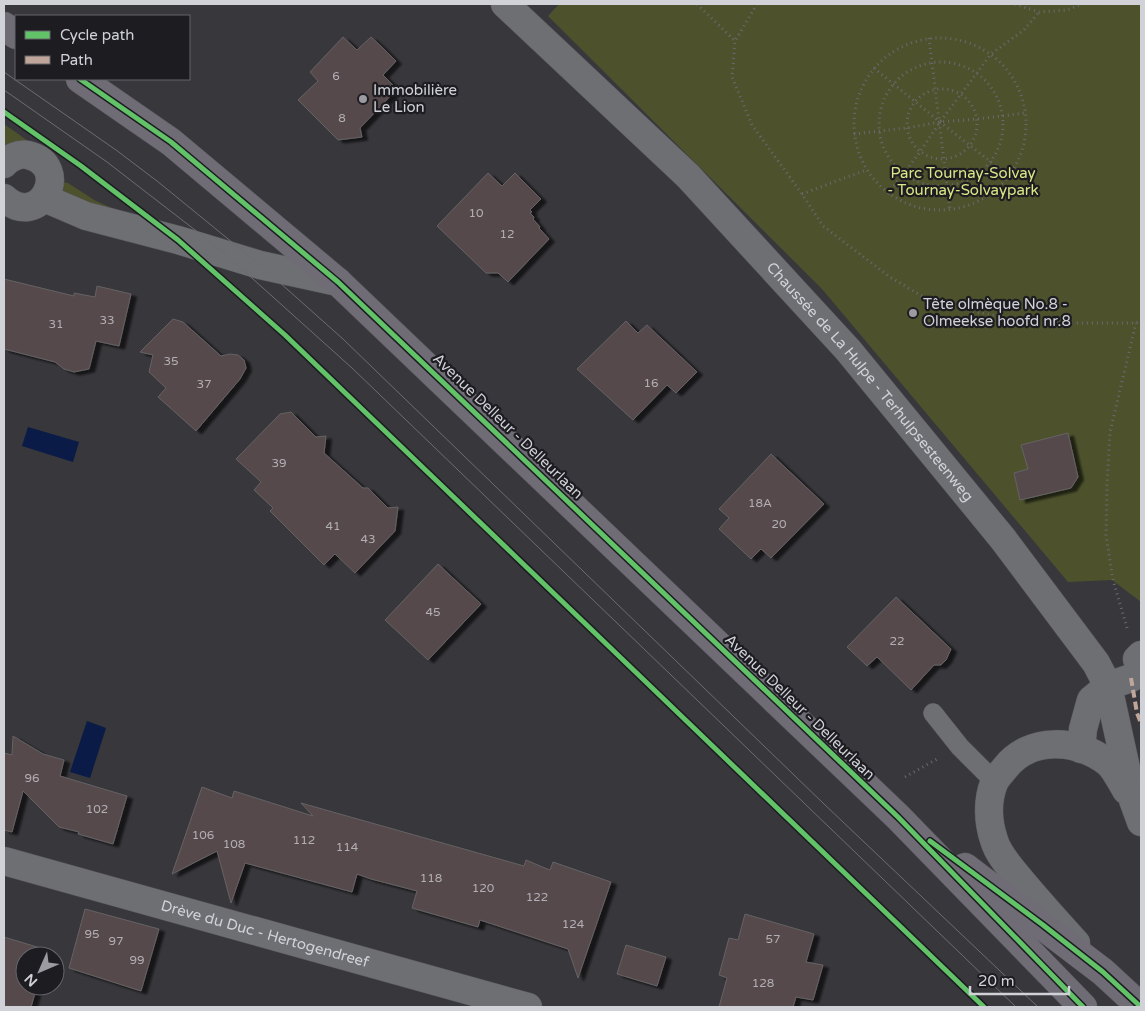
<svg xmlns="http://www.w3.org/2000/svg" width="1145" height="1011" viewBox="0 0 1145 1011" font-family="'Varela Round',sans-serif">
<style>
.green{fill:#4d522d}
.water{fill:#091b46}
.building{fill:#564a4c;stroke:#656264;filter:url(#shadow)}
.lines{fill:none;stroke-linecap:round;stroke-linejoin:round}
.service-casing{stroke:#55555a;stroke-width:20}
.minor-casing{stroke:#55555a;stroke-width:29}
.primary-casing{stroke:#55555a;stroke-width:29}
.path{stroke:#6a6a6e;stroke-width:3;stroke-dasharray:1 4;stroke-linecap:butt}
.service{stroke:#6e6f73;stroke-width:19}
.minor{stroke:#6e6f73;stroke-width:28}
.primary{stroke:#6f6c76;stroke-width:28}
.tram{stroke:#6d6d71;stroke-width:1}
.quiet{stroke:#c0a59a;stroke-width:4;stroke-dasharray:8 4;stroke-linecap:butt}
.cycleway-casing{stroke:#1c1c21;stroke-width:8}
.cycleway{stroke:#61c268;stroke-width:5}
.poi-dot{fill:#9b9ba1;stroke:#1c1c21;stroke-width:2}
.labels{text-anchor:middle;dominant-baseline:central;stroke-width:4.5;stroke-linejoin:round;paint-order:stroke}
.number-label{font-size:12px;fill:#b2afb5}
.poi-label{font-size:15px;fill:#d1d1d8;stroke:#1c1c21;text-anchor:start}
.park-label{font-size:15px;fill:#dbe685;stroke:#1c1c21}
.street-label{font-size:15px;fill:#d1d1d8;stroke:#1c1c21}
</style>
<defs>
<filter id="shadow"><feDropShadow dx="5.5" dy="3" stdDeviation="1" flood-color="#0009"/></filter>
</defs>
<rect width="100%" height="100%" fill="#37373c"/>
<!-- green -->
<g class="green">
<path d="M559 4H1141V602L1112 580 1068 582 822 289 548 16Z"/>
<path d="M4 124 41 150 4 151Z"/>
<path d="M63 182 68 183 96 201 119 211 126 217 60 192Z"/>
</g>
<!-- water -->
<g class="water">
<path d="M28 427 79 442 73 462 22 446Z"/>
<path d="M87 721 106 728 90 778 70 772Z"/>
</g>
<!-- building -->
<g class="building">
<path d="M343 37 357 50 371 37 384 49 396 61 383 75 397 89 360 128 362 137 338 140 298 100 318 81 310 72Z"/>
<path d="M488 173 502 186 515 173 541 199 530 210 532 212 530 213 534 217 533 219 540 227 539 228 549 239 508 282 498 273H486L437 226Z"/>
<path d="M4 279 74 296V293L95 297 97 286 131 294 119 346 96 341 89 369 74 372 64 369 55 362 4 349Z"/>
<path d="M173 319 183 322 221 356 230 354 238 355 244 360 246 368 240 379 196 431 158 397 166 388 149 372 153 355 140 352Z"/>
<path d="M626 321 638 333 647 325 697 372 676 393 667 385 633 420 577 369Z"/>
<path d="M291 412 316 437 326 436 324 453 363 488H368L388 508 398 507 395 531 355 573 335 554 324 565 270 511 273 508 254 490 261 482 236 459 280 414Z"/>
<path d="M1068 433 1078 477 1071 488 1020 500 1014 473 1028 469 1021 445Z"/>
<path d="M771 454 824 504 771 558 761 549 751 559 719 529 729 518 719 509Z"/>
<path d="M438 564 481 604 428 660 385 620Z"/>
<path d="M896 597 951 649 946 660 941 665H934L911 690 877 657 867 666 847 647Z"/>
<path d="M13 736 43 754 64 760 60 776 127 796 113 844 78 834 79 832 59 827 23 791 12 832 4 830V753L12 755Z"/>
<path d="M202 787 232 798 234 791 313 816 301 803 524 866 526 860 550 870 553 862 611 882 578 978 568 949 480 920 478 927 412 908 417 891 371 879 357 874 352 892 245 863 231 903 217 851 172 874Z"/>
<path d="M85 909 159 929 141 991 69 968Z"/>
<path d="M745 914 814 934 806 962 823 965 813 1000 796 997 793 1007H719L727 978 719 975 729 938 738 940Z"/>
<path d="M4 937 47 950 45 956H25V986H37L31 1007H4Z"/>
<path d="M626 945 666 957 657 986 617 974Z"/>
</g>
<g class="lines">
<defs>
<path id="service" d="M933 713 960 747 994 781"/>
<g id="minor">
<path id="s1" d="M505 4 688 176 848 350 1003 539 1096 663 1108 686 1133 800 1141 822"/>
<path d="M4 164C9 158 19 153 28 155 73 166 40 231 4 198"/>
<path d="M44 198 86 216 178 240 260 265 338 282"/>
<path d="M1137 659 1141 655"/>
<path d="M1081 749 1083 729 1091 700 1108 686 1131 678"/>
<path id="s2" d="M4 861 528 1007"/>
<path d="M1076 943C1056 921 1037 900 1018 877 1009 866 998 854 994 840 988 822 987 801 994 783 996 778 1001 773 1005 768 1030 736 1076 739 1107 762 1114 767 1121 782 1126 790"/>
</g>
<g id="primary">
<path d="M4 26 16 35"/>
<path d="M80 79 171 142 338 282 898 817 1083 1007"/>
<path d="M965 867 1103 972 1141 1007"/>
</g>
</defs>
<!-- service casing -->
<use href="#service" class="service-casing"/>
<!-- minor casing -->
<use href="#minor" class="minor-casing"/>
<!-- primary casing -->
<use href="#primary" class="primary-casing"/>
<!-- path -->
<g class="path">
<path d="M697 4 735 41"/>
<path d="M757 4 735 41 732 77 752 125 802 194 823 226 890 277 935 304 1034 323H1136L1141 321"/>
<path d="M1015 4 1039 12 1067 10 1082 4"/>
<path d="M929 38 950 210"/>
<circle cx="940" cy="124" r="86"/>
<circle cx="941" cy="124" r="62"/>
<path d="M874 68 940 122 1009 176"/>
<circle cx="942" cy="124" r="35"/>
<path d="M4 112 20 123"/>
<path d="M854 134 906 128 940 122 977 119 1025 113"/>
<path d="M80 166 111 189"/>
<path d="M802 194 866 170"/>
<path d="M888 194 920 152 940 122 991 54 1024 30 1039 12"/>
<path d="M236 291 285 335 389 434 984 1007"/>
<path d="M1127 628 1113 580 1106 535 1107 486 1110 432 1136 323"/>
<path d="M905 777 937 759"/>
</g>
<!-- service -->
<use href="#service" class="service"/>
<!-- minor -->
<use href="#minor" class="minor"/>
<!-- primary -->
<use href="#primary" class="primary"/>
<!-- tram -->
<g class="tram">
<path d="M4 72 116 150 157 181 260 265 343 339 824 804 1038 1007"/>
<path d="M4 90 107 162 195 230 224 253 352 368 1016 1007"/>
</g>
<!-- quiet -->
<path class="quiet" d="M1131 678 1137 713 1141 723"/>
<defs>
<g id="cycleway">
<path d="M80 79 171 142 338 282 898 817 1083 1007"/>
<path d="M4 112 81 166 178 240 285 335 984 1007"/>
<path d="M930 841 1043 925 1103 972 1141 1007"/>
</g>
</defs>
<!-- cycleway casing -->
<use href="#cycleway" class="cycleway-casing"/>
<!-- cycleway -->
<use href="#cycleway" class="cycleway"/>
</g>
<!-- markers -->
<g class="poi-dot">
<circle cx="363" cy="99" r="5"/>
<circle cx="913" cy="313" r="5"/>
</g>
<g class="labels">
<!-- number labels -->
<g class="number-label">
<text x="336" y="76">6</text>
<text x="342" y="118">8</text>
<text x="476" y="213">10</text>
<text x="507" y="234">12</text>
<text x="107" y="320">33</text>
<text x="56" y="324">31</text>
<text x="171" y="361">35</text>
<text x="651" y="383">16</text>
<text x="204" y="384">37</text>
<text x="279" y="463">39</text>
<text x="760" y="503">18A</text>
<text x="779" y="524">20</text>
<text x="333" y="526">41</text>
<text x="368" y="539">43</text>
<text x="433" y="612">45</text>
<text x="897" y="641">22</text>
<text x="32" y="778">96</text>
<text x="97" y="809">102</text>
<text x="203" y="835">106</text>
<text x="304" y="840">112</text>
<text x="234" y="844">108</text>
<text x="347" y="847">114</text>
<text x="431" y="878">118</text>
<text x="483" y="888">120</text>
<text x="537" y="897">122</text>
<text x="573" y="924">124</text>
<text x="92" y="934">95</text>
<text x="773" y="939">57</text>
<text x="116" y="941">97</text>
<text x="137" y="960">99</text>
<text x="763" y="983">128</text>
</g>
<!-- poi labels -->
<g class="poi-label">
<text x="373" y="90">Immobilière<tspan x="373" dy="17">Le Lion</tspan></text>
<text x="923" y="304">Tête olmèque No.8 -<tspan x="923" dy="17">Olmeekse hoofd nr.8</tspan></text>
</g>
<!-- park labels -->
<g class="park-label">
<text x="963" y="173">Parc Tournay-Solvay<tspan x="963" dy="17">- Tournay-Solvaypark</tspan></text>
</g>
<!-- street labels -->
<g class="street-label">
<text stroke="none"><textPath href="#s1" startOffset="526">Chaussée de La Hulpe - Terhulpsesteenweg</textPath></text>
<text transform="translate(508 426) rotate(44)">Avenue Delleur - Delleurlaan</text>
<text transform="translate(800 707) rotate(44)">Avenue Delleur - Delleurlaan</text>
<text stroke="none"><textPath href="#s2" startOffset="271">Drève du Duc - Hertogendreef</textPath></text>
</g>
</g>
<!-- border -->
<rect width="1145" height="1011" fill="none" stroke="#d1d1d8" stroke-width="10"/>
<!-- legend -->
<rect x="15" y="15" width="175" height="65" fill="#1c1c21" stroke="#64646a"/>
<rect x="25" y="31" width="25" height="8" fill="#61c268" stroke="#64646a"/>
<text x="60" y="40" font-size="15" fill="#d1d1d8">Cycle path</text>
<rect x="25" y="56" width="25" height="8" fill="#c0a59a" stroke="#64646a"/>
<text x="60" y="65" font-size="15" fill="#d1d1d8">Path</text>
<!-- north arrow -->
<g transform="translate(40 971) rotate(225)"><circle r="24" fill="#1c1c21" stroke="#64646a"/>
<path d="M0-4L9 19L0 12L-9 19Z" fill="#9b9ba1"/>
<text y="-8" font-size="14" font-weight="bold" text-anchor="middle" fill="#d1d1d8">N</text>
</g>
<!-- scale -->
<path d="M970 986v8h99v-8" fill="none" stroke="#d1d1d8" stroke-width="2.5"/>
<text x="978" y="986" font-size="15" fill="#d1d1d8" stroke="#1c1c21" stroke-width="4" paint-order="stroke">20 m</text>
</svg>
